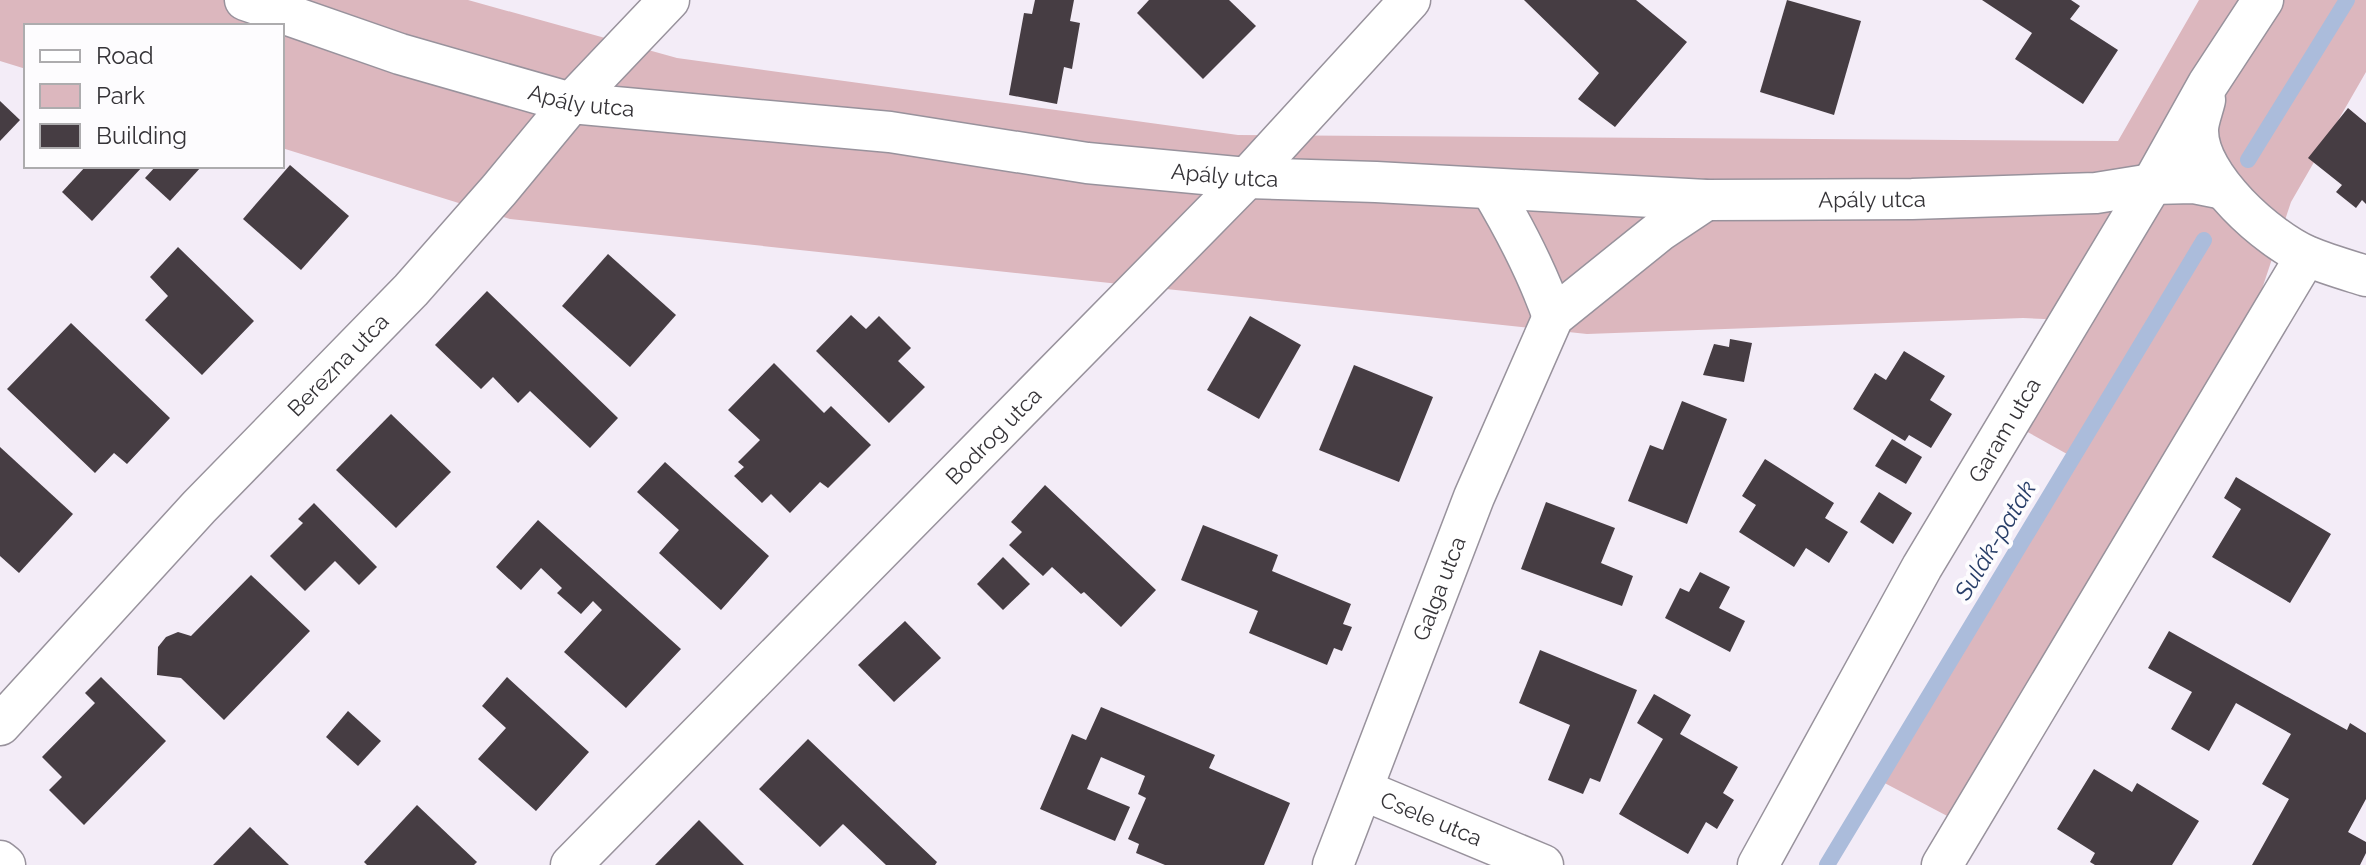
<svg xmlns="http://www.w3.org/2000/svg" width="2366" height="865" viewBox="0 0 2366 865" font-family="Raleway,sans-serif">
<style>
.green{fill:#dcb7be}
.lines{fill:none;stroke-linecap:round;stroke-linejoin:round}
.stream{stroke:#abbcdb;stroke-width:16}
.building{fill:#463d43}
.minor-casing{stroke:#98929c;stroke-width:43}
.minor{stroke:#fff;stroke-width:40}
.labels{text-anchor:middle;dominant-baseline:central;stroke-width:8;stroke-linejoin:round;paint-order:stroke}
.street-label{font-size:22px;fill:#353337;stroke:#fdfcfe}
.water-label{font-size:24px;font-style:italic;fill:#283e68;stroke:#fdfcfe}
</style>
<rect width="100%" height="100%" fill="#f3ecf7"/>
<!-- green -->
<path class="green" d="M0 0H468L677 58 1238 135 2118 141 2199 0H2366V72L2291 202 2258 301 1951 818 1877 779 2067 454 2024 430 2092 321 2023 318 1587 334 510 219 282 148V26H26V69L0 61Z"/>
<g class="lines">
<!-- stream -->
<g class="stream">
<path d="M2248 160 2347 0"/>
<path d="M1827 865 2204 240"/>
</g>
</g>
<!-- building -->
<g class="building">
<path d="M1035 0H1074L1070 21 1080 23 1072 69 1064 67 1057 104 1009 95 1024 13 1032 14Z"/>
<path d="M1149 0H1229L1256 26 1203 79 1137 13Z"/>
<path d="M1524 0H1636L1687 42 1615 127 1578 99 1599 73Z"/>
<path d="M1787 0 1861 21 1834 115 1760 92Z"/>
<path d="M1982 0H2071L2080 6 2070 19 2118 50 2083 104 2015 59 2032 33Z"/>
<path d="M0 101 20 120 0 141Z"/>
<path d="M2348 108 2366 123V204L2362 200 2356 208 2336 192 2342 185 2308 158Z"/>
<path d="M290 165 349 216 301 270 243 219Z"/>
<path d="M86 166H143L92 221 62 192Z"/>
<path d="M156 166H202L170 201 145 178Z"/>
<path d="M178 247 254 321 202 375 145 320 168 296 150 277Z"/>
<path d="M608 254 676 315 630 367 562 306Z"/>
<path d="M487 291 618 418 590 448 530 391 518 403 493 377 481 389 435 345Z"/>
<path d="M851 315 866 329 879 316 911 348 898 361 925 387 889 423 816 351Z"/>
<path d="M1250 316 1301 345 1259 419 1207 390Z"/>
<path d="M71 323 170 418 127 464 114 453 95 473 7 389Z"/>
<path d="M1730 339 1752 343 1744 382 1703 375 1714 344 1729 347Z"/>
<path d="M1904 351 1945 376 1930 400 1952 414 1931 448 1909 435 1905 441 1853 409 1875 373 1886 380Z"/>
<path d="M774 363 824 413 831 406 871 445 828 488 820 482 790 513 771 494 762 503 734 476 744 467 738 462 760 440 728 410Z"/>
<path d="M1354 365 1433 397 1399 482 1319 450Z"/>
<path d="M1682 401 1727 419 1687 524 1628 501 1650 445 1663 450Z"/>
<path d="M391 414 451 472 396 528 336 470Z"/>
<path d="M1892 439 1922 457 1906 484 1875 466Z"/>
<path d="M0 447 73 514 19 573 0 556Z"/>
<path d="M1765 459 1834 503 1825 518 1848 532 1829 563 1806 548 1794 567 1739 532 1756 505 1742 496Z"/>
<path d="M665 462 769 556 721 610 659 553 679 530 637 492Z"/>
<path d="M2236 477 2331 534 2290 603 2212 557 2241 509 2224 498Z"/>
<path d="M1045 485 1156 590 1121 627 1084 592 1081 594 1052 567 1043 576 1009 545 1022 532 1011 522Z"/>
<path d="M1879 492 1912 513 1893 544 1860 522Z"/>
<path d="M1546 502 1615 528 1601 563 1633 576 1622 606 1521 569Z"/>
<path d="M314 503 377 567 359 585 335 561 305 591 270 556 303 523 298 519Z"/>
<path d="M538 520 681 649 626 708 564 652 602 610 593 601 581 614 557 593 562 588 541 568 521 590 496 567Z"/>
<path d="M1203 525 1278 555 1272 571 1351 604 1343 624 1352 627 1342 651 1334 648 1327 665 1249 633 1258 611 1181 580Z"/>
<path d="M1003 557 1030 584 1003 610 977 584Z"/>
<path d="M1700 572 1730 587 1719 608 1745 621 1730 652 1665 618 1680 588 1689 592Z"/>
<path d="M251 575 310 631 224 720 181 678 157 675 158 647 166 637 178 632 191 636Z"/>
<path d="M905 621 941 658 894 702 858 665Z"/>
<path d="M2169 631 2347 730 2350 723 2366 733V799L2348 832 2366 842V853L2360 865H2252L2289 799 2262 784 2291 734 2236 703 2209 751 2171 729 2192 692 2148 668Z"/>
<path d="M1540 650 1637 690 1600 782 1590 778 1583 794 1548 780 1570 725 1519 703Z"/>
<path d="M101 677 166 741 84 825 49 790 62 777 42 757 95 703 85 693Z"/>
<path d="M507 677 589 752 536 811 478 759 506 728 482 706Z"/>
<path d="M1654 694 1691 715 1680 734 1738 767 1723 793 1734 800 1717 829 1706 822 1688 854 1619 814 1663 739 1637 723Z"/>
<path d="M1101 707 1215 755 1209 768 1290 803 1264 865H1165L1136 853 1139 844 1128 839 1146 798 1138 794 1145 776 1101 757 1087 789 1130 807 1115 841 1040 809 1072 734 1086 740Z"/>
<path d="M348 711 381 741 358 766 326 737Z"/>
<path d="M808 739 937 862 935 865H886L843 824 820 847 759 789Z"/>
<path d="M2094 769 2132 792 2137 783 2199 821 2172 865H2095L2090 862 2095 853 2057 829Z"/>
<path d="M417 805 477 862 474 865H367L364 862Z"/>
<path d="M699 820 744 865H655Z"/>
<path d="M250 827 289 865H213Z"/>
</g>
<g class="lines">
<defs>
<g id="minor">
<path id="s1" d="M245 0 400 54 571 103 890 132 1087 163 1247 178 1376 182 1706 200 1912 199 2096 193 2152 184 2193 183 2223 189"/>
<path d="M2205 100C2203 109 2198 121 2198 130 2197 177 2268 239 2307 256 2326 264 2347 270 2366 276"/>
<path d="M1491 189C1516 231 1537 271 1553 317"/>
<path id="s2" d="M0 725 199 507 411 290 499 190 571 103 669 0"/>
<path id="s3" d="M1363 790 1543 865"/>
<path d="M0 861 5 865"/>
<path id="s4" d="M571 865 1247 178 1410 0"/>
<path id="s5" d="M1333 865 1474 497 1553 317 1661 230 1706 200"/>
<path id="s6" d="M1758 865 1922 567 2152 184 2208 84 2263 0"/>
<path d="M1942 865 2306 256"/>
</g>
</defs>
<!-- minor casing -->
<use href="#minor" class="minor-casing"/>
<!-- minor -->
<use href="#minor" class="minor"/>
</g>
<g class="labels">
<!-- street labels -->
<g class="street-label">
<text stroke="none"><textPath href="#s1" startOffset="352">Apály utca</textPath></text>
<text stroke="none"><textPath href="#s1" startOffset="1000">Apály utca</textPath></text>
<text stroke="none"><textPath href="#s1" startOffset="1648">Apály utca</textPath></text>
<text stroke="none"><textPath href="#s2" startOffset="494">Berezna utca</textPath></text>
<text stroke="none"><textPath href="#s6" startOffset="500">Garam utca</textPath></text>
<text stroke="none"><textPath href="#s4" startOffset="602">Bodrog utca</textPath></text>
<text stroke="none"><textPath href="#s5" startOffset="296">Galga utca</textPath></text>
<text stroke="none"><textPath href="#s3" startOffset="74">Csele utca</textPath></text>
</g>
<!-- water labels -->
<g class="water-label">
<text transform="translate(1995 540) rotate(-59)">Sulák-patak</text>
</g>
</g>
<!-- legend -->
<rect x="24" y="24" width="260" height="144" fill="#fdfcfe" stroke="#adacae" stroke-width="2"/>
<rect x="40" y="50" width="40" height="12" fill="#ffffff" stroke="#adacae" stroke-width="2"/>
<text x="96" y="64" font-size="24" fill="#353337">Road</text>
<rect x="40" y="84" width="40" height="24" fill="#dcb7be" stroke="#adacae" stroke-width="2"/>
<text x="96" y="104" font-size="24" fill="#353337">Park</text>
<rect x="40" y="124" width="40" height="24" fill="#463d43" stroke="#adacae" stroke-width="2"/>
<text x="96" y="144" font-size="24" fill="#353337">Building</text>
</svg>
